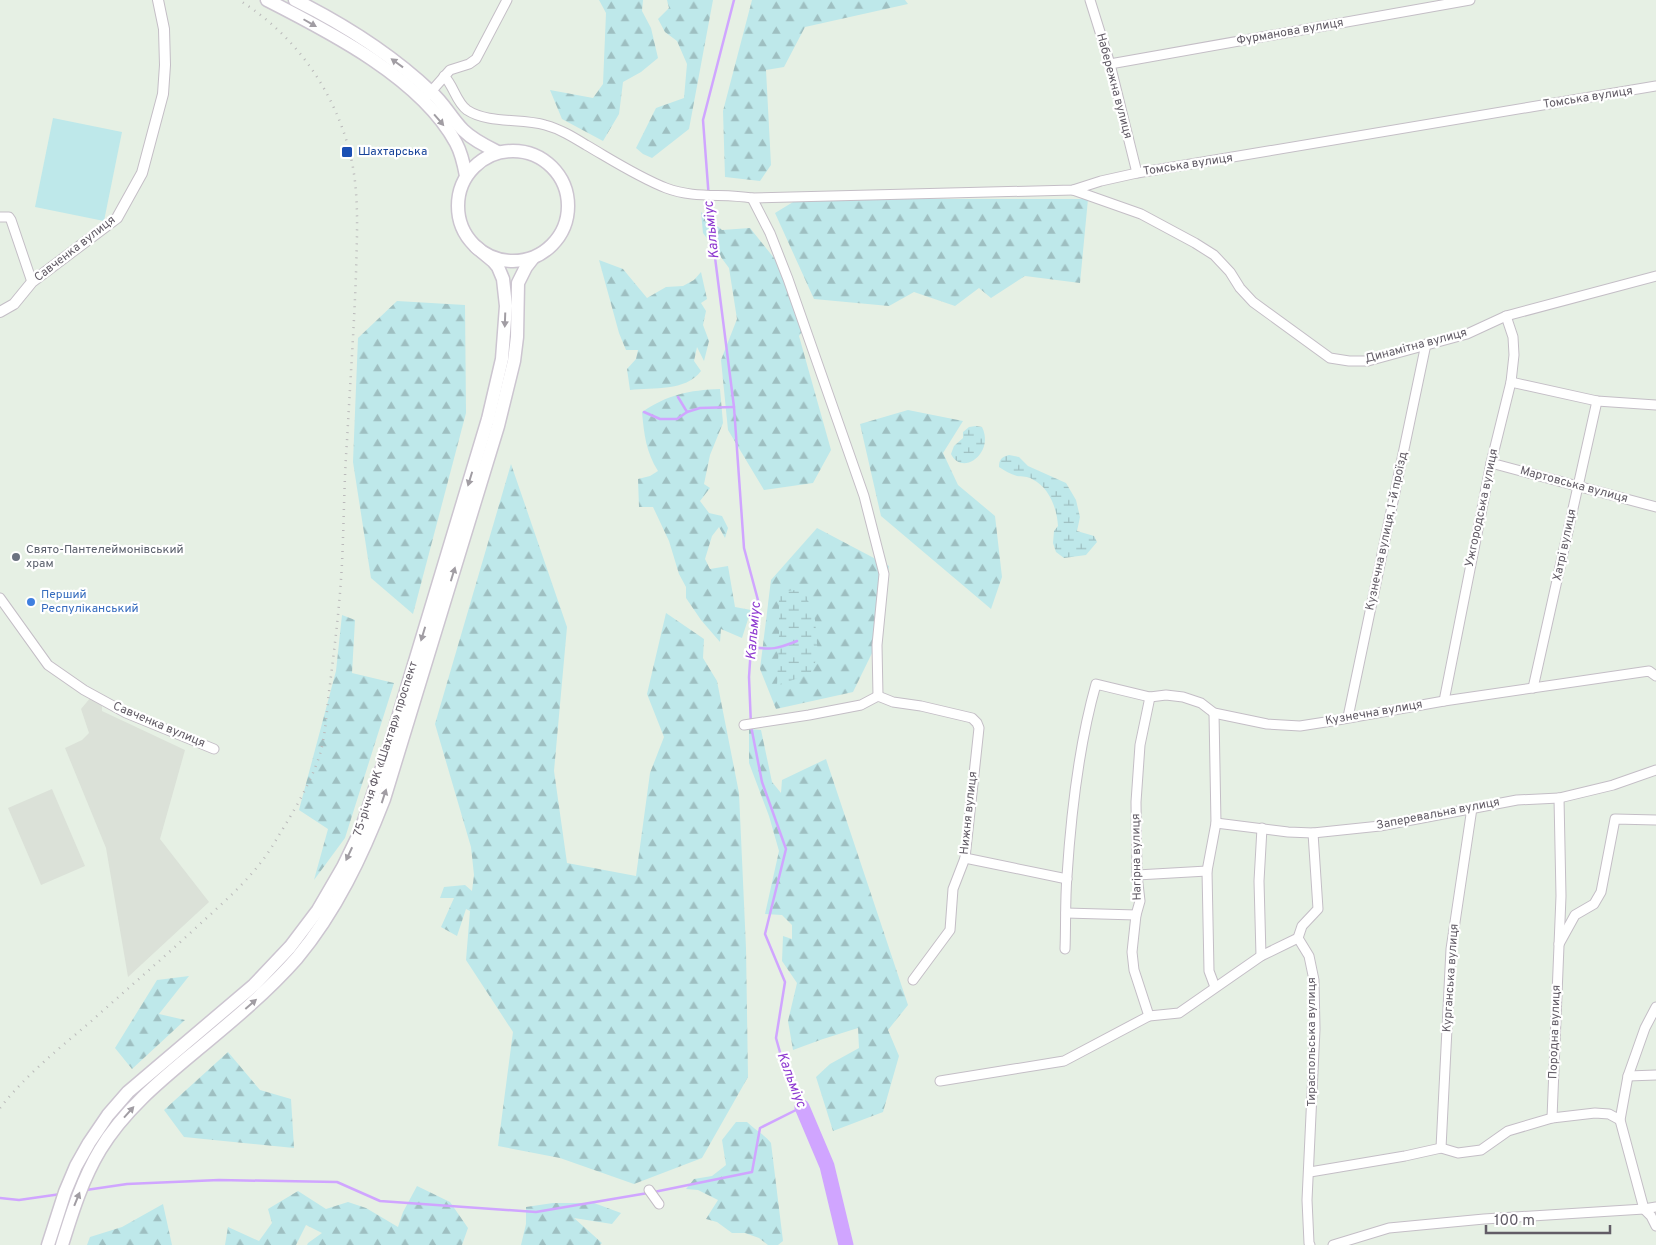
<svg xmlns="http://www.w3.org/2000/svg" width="1656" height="1245" viewBox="0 0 1656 1245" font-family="Overpass,sans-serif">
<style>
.industrial{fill:#dbe1d8}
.forest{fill:url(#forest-firs)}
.wetland{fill:url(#wetland-marsh)}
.garden{fill:#bee8ea}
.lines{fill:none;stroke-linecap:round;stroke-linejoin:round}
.stream{stroke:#d0a5ff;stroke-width:2.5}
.river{stroke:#d0a5ff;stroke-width:15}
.minor-casing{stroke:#c4bec6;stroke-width:11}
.tertiary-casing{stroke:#c4bec6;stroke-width:12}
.secondary-casing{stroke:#ccc5d0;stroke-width:15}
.minor{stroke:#fff;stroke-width:9}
.tertiary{stroke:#fff;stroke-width:10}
.secondary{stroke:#fff;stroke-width:12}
.rail{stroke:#bab9ba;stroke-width:2.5;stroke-dasharray:1 6;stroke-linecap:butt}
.oneway{fill:#a19da3}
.transit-dot{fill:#1a4fb4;stroke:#fff;stroke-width:2}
.worship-dot{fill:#6b7280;stroke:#fff;stroke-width:2}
.shop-dot{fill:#3f7fe0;stroke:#fff;stroke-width:2}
.labels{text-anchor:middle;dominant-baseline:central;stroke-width:4.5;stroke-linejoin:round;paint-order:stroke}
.street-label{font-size:12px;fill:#625c66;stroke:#fff}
.transit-label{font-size:12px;fill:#164399;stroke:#fff;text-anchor:start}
.worship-label{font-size:12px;fill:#5b616d;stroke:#fff;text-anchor:start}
.shop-label{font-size:12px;fill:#366cbe;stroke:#fff;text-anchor:start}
.water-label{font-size:14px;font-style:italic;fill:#8e3ad0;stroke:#fff}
</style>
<defs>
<pattern id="forest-firs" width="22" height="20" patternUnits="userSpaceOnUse" patternTransform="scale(1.25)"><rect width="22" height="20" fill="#bee8ea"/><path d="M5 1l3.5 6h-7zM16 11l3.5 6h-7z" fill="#9ebfc1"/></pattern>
<pattern id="wetland-marsh" width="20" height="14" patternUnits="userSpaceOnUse" patternTransform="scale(1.25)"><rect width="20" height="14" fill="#bee8ea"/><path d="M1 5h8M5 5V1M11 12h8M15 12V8" fill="none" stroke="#9ebfc1"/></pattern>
</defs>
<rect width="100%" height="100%" fill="#e6f0e4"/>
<!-- industrial -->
<g class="industrial">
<path d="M91 697 102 705V711L185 750 160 839 209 902 128 977 106 848 65 748 82 740 89 733 81 709Z"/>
<path d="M52 789 85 866 41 885 8 808Z"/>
</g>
<!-- forest -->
<g class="forest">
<path d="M599 0H643L642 11 651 28 658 58 641 72 623 82 619 114 603 141 562 119 550 90 593 98 603 84 606 13Z"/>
<path d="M667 0H713L689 129 652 158 643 154 636 148 656 108 684 98 687 64 677 41 665 32 658 19 669 8Z"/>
<path d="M752 0H905L908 4 805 27 784 67 766 70 771 165 760 181 725 177 723 111Z"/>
<path d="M798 199H1088L1080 283 1025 276 991 298 979 288 955 306 914 292 889 306 814 299 775 213Z"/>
<path d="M701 212 722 230 750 228 778 263 803 330 799 336 831 450 813 483 764 490 728 430 721 360 737 319 729 268 703 233Z"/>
<path d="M599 260 623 269 647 298 666 287 683 286 694 280 701 272 707 299 701 303 706 311 703 325 709 341 704 361 697 347 694 361 701 371C685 392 654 387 630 390L627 369 636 359 638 350H626L619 333Z"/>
<path d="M397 301 465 305 466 413 413 614 371 578 353 462 358 338Z"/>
<path d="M720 389 723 423 710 455 704 484 710 488 700 501 709 513 722 516 728 528 725 538 719 527 712 536 705 559 710 569 728 566 735 607 751 610 742 638 721 629 720 642 701 620 686 598V587L679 574 669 541 653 507H639L638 479 650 476 658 471C646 452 644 434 642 412 667 395 689 390 720 389Z"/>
<path d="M908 410 963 421 943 453 958 485 995 516 1002 577 991 609 881 516 860 424Z"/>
<path d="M511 464 567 627 554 771 567 863 636 876 650 773 664 737 647 694 666 613 704 639 703 658 717 681 739 793 746 948 748 1077 702 1158 634 1184 560 1158 498 1146 513 1032 466 960 470 911 466 909 457 936 441 927 454 898H440L444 887 465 885 472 891 474 875 471 847 435 724Z"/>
<path d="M817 528 889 566 873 651 853 692 776 709 760 669 771 580Z"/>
<path d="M342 615 355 620 352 673 394 683 345 838 314 880 328 829 299 810 336 671Z"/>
<path d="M749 729 761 730 772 782 781 793 782 780 826 759 908 1005 888 1030 899 1056 883 1112 833 1131 816 1077 830 1064 859 1048 858 1028 823 1039 793 1050 788 1021 797 983 782 961 783 936 792 939V925L782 915 765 914 779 851 769 816 749 763Z"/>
<path d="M189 976 159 1014 185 1020 132 1069 115 1048 157 980Z"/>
<path d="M228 1052 260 1090 291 1099 294 1148 184 1137 164 1110Z"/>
<path d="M736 1122H747C755 1130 764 1134 771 1143L783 1241 778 1245H768L759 1238 745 1233H732L717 1222 706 1219 718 1200 698 1190 686 1189 694 1179 712 1176 726 1165 722 1140Z"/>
<path d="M417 1186 450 1202 468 1228 462 1245H307L308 1243 322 1233 306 1225 296 1245H225L228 1227 259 1241 272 1223 268 1209 298 1191 326 1209 348 1202 366 1208 398 1227 403 1212Z"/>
<path d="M553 1203H594L621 1213 612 1224 574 1218 602 1243 600 1245H521L526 1224V1207Z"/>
<path d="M163 1204 172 1245H87L90 1237 122 1227Z"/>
</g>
<!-- wetland -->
<g class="wetland">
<path d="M976 426 982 427C995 453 962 477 951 454L954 446 963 438V432L969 427Z"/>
<path d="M1009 455 1019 457 1028 466 1066 483 1076 500 1080 517 1077 531 1094 536 1097 542 1086 555 1064 558 1056 552 1053 543 1054 531 1058 526C1057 508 1049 487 1032 479 1028 476 1022 477 1017 476 1010 474 1005 471 999 467 999 459 1002 457 1009 455Z"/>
<path d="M804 589 815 620 818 655 811 673 777 686 779 639V592Z"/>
</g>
<!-- garden -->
<path class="garden" d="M53 118 122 132 104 221 35 207Z"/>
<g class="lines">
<!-- stream -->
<g class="stream">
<path d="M678 397 687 412"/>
<path d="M644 412 660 419H677L687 412 700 408 734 407"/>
<path d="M751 647C772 650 777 649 797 641"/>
<path d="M86 1190 127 1184 219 1180 337 1182 380 1201 536 1212 648 1193"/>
<path d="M654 1192 752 1172 760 1128 802 1107 783 1063 776 1038 785 982 765 934 786 849 762 782 751 726 749 677 751 647 759 604 744 548 734 407 711 226 703 120 734 0"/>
<path d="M0 1198 19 1200 61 1194"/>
</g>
<!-- river -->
<path class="river" d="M802 1107 827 1166 846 1245"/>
<defs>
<g id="minor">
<path d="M1090 0 1110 64 1137 173"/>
<path d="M1110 64 1470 0"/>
<path d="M444 76C454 86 456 102 467 110 488 124 522 118 545 125 560 129 573 137 586 145 612 160 638 177 666 188 695 199 722 193 752 198L1073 190 1101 181 1137 173 1656 86"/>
<path d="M428 95 450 70 469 64 476 59 507 0"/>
<path d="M1073 190 1141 214 1195 243 1214 255 1230 272 1240 288 1253 302 1330 358 1349 361H1368L1467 334 1506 316 1656 276"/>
<path d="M752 198 770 233 788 279 864 496 884 574 877 645 878 696"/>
<path d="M0 217H9L11 220 32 282"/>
<path d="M1511 382 1597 401 1656 405"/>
<path d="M1491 463 1656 507"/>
<path d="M0 598 48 665 84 690 126 713 214 749"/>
<path d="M1533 688 1597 401"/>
<path d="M1444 701 1491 463 1511 382 1514 355 1513 337 1506 316"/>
<path d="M1214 713 1216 823 1207 871 1209 971 1215 987"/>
<path d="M1348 717 1426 344"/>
<path d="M744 725 809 715 861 705 878 696 893 702 921 706 972 718 977 723 979 728 965 858 953 889 950 930 913 980"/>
<path d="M1216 823 1288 832 1313 833 1380 826 1517 800 1559 798 1613 785 1656 770"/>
<path d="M965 858 1067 879"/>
<path d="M1137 875 1207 871"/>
<path d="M1066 913 1136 915"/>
<path d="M1559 944 1575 915 1594 904 1601 892 1615 819 1656 820"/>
<path d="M1065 949C1066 925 1065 900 1067 876 1071 814 1079 744 1096 684L1150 697 1166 695 1183 697 1201 703 1214 713 1267 724 1300 726 1332 721 1444 701 1649 671 1656 676"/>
<path d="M1261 956 1259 881 1262 828"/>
<path d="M1656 1007 1645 1028 1628 1076 1620 1120 1644 1209 1651 1216 1656 1226"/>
<path d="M1149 1016 1134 970 1132 952 1136 915 1140 901 1137 875 1136 802 1140 745 1150 697"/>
<path d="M1628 1076 1656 1075"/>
<path d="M940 1081 1064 1061 1149 1016 1179 1013 1261 956 1298 938"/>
<path d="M1552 1118 1561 896 1559 798"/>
<path d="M1441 1148 1451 949 1472 808"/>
<path d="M1310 1172 1405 1156 1441 1148 1458 1153 1481 1150 1508 1131 1552 1118 1595 1113 1609 1114 1620 1120"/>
<path d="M649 1190 659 1204"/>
<path d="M1310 1245 1309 1243 1307 1200 1315 1029 1314 980 1309 956 1298 938 1302 926 1318 909 1313 833"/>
<path d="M1333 1245 1389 1228 1484 1219 1644 1209 1656 1207"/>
</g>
<path id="tertiary" d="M0 312 14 304 32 282 117 218 142 173 163 94 165 65 164 29 158 0"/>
<g id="secondary">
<path d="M267 0C330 32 422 79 456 143 462 154 464 165 466 176"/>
<path d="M295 0C343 24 392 55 431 92 444 103 451 118 463 130 473 140 486 146 498 152"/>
<circle cx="513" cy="206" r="55"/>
<path d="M48 1245 65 1192 76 1166 89 1143 108 1115 128 1092 254 985 290 947 318 910 343 867 361 830 391 741 488 419 502 359 506 306 503 279 498 267 493 261 476 247"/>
<path d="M62 1245C72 1213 82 1180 100 1150 124 1110 161 1080 197 1050 232 1021 267 992 297 958 336 911 362 856 384 799L498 426 514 361 517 337 518 283 526 267 533 258"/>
</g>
</defs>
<!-- minor casing -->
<use href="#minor" class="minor-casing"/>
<!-- tertiary casing -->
<use href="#tertiary" class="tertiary-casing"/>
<!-- secondary casing -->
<use href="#secondary" class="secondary-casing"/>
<!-- minor -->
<use href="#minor" class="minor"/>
<!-- tertiary -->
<use href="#tertiary" class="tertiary"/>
<!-- secondary -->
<use href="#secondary" class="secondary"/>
<!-- rail -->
<path class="rail" d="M0 1108C25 1076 57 1050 88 1024 125 991 162 959 199 925 225 901 254 876 273 845 290 817 310 786 320 754 326 734 327 705 330 684 335 644 340 603 342 563 344 522 344 481 347 441 350 385 354 329 356 274 357 231 360 187 348 146 331 85 292 33 239 0"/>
</g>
<!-- one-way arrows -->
<defs><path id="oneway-solid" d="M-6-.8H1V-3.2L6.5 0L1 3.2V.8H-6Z" transform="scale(1.25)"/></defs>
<g class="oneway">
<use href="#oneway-solid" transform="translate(310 23) rotate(30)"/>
<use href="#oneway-solid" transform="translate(397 63) rotate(-144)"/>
<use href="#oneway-solid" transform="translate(439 120) rotate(49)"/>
<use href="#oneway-solid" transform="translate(505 320) rotate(92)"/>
<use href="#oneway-solid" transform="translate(470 479) rotate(107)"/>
<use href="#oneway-solid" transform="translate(453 574) rotate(-73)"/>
<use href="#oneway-solid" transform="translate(423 634) rotate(107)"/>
<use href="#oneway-solid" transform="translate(384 796) rotate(-72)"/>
<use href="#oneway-solid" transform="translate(349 854) rotate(115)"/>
<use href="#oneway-solid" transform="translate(251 1004) rotate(-41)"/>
<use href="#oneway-solid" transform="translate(129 1112) rotate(-48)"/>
<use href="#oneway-solid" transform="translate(77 1199) rotate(-68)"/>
</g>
<!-- markers -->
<rect class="transit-dot" x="341" y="146" width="12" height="12" rx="2.5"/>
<circle class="worship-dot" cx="16" cy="557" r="5"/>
<circle class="shop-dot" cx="31" cy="602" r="5"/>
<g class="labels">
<!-- street labels -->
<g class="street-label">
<text transform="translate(1290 32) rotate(-10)">Фурманова вулиця</text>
<text transform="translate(1114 86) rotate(75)">Набережна вулиця</text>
<text transform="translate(1588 98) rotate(-9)">Томська вулиця</text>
<text transform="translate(1188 165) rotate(-9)">Томська вулиця</text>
<text transform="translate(75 249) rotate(-38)">Савченка вулиця</text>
<text transform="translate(1416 346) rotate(-15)">Динамітна вулиця</text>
<text transform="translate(1574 485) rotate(15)">Мартовська вулиця</text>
<text transform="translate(1482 508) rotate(-78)">Ужгородська вулиця</text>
<text transform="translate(1387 531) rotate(-78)">Кузнечна вулиця, 1-й проїзд</text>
<text transform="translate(1565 545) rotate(-78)">Хатрі вулиця</text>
<text transform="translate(1374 713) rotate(-10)">Кузнечна вулиця</text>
<text transform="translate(159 725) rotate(23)">Савченка вулиця</text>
<text transform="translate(386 749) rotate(-72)">75-річчя ФК «Шахтар» проспект</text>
<text transform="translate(969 813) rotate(-84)">Нижня вулиця</text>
<text transform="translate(1438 814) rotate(-11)">Заперевальна вулиця</text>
<text transform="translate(1137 857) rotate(-91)">Нагірна вулиця</text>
<text transform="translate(1451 978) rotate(-86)">Курганська вулиця</text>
<text transform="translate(1555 1032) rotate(-88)">Породна вулиця</text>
<text transform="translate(1312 1042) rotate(-90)">Тираспольська вулиця</text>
</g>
<!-- transit labels -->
<g class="transit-label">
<text x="358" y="152">Шахтарська</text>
</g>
<!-- worship labels -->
<g class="worship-label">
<text x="26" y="550">Свято-Пантелеймонівський<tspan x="26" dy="14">храм</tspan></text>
</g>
<!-- shop labels -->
<g class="shop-label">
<text x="41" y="595">Перший<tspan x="41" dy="14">Респуліканський</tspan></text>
</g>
<!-- water labels -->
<g class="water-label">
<text transform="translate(712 230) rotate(-96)">Кальміус</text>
<text transform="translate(754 631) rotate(-85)">Кальміус</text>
<text transform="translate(791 1080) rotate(69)">Кальміус</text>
</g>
</g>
<!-- scale -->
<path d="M1486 1225v8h124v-8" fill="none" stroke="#625c66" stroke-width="2.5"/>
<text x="1494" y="1225" font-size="15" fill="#625c66" stroke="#ffffff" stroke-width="4" paint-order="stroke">100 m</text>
</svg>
